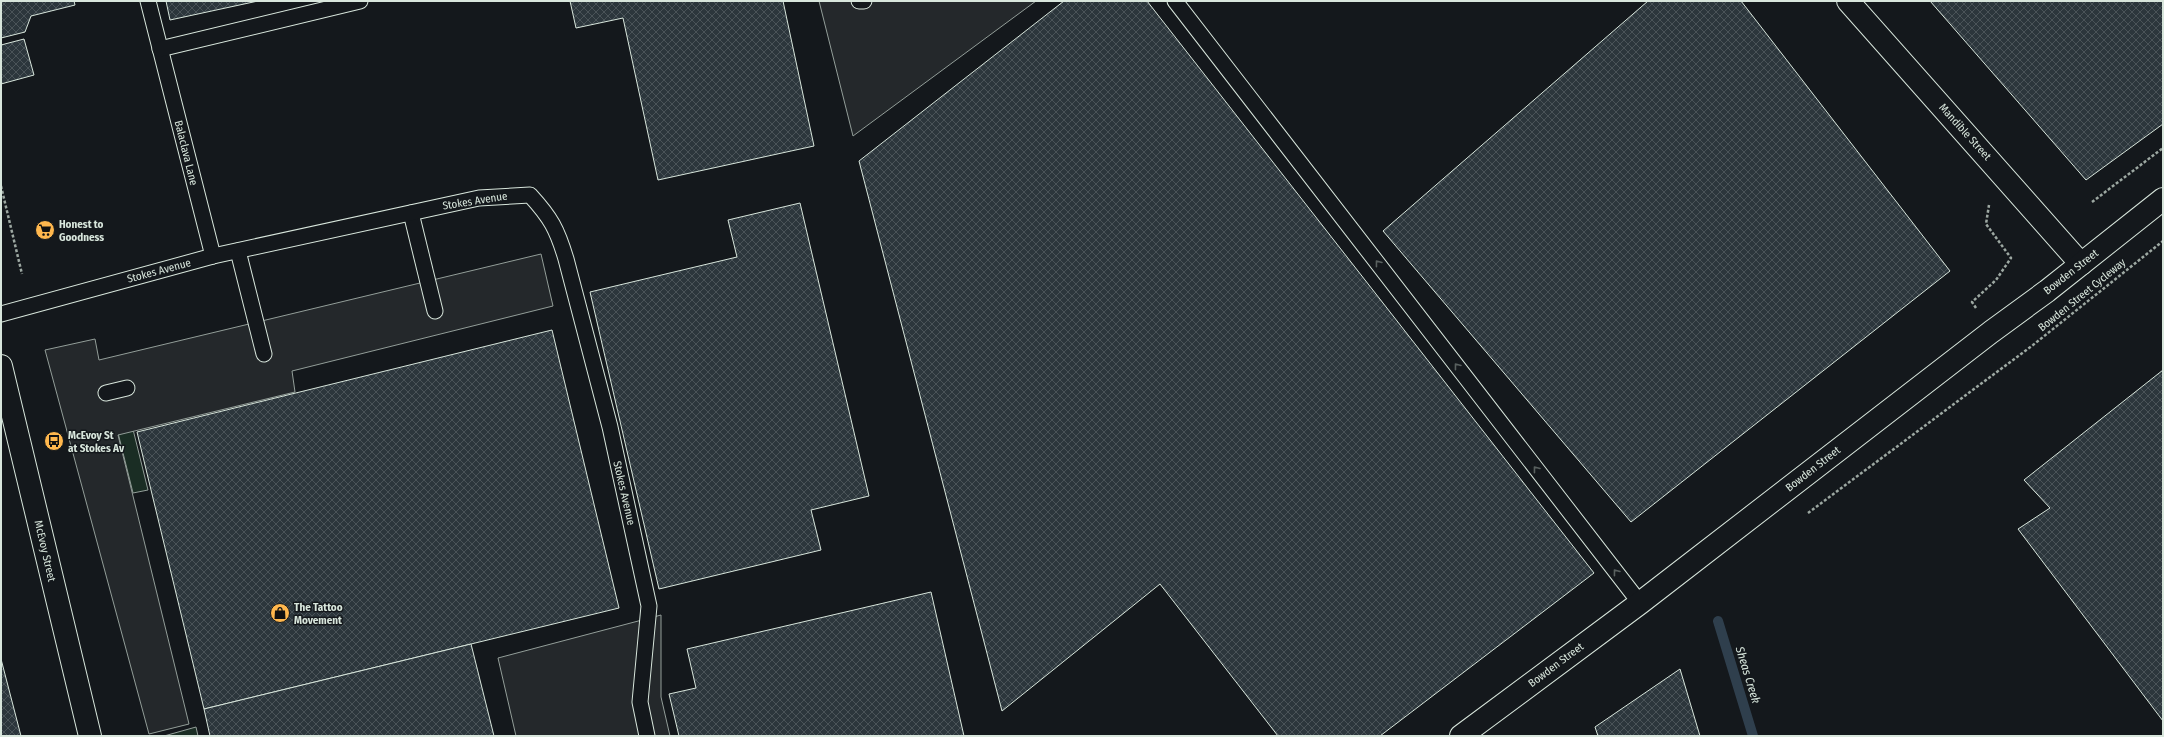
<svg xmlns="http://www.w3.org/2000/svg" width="2164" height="737" viewBox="0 0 2164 737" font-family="'Fira Sans Condensed',sans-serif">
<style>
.green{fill:#1a2d24;stroke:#939e99}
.parking{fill:#24282b;stroke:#939e99}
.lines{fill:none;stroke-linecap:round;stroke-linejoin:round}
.stream{stroke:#2f3f4d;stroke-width:10}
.building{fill:url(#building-cross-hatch);stroke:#d8e6dc}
.lane-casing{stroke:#d8e6dc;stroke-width:17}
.street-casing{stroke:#d8e6dc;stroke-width:24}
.secondary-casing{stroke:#d8e6dc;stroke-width:24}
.primary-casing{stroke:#d8e6dc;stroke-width:24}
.path{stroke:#9da8a2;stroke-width:2.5;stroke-dasharray:3 2;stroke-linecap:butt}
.lane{stroke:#14181c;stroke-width:15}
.street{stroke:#14181c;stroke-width:22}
.secondary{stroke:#14181c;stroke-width:22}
.primary{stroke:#14181c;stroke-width:22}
.oneway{stroke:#59605f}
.labels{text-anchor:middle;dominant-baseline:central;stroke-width:3;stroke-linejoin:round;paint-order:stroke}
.street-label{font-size:11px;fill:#d8e6dc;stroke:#14181c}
.poi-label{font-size:11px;font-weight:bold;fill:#d8e6dc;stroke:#14181c;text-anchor:start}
.water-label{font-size:12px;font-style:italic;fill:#d8e6dc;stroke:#14181c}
</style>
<defs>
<pattern id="building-cross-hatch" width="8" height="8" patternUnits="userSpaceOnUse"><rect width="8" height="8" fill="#2c363c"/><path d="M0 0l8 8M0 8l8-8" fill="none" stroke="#4a5358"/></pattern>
</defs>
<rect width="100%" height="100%" fill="#14181c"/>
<!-- green -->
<g class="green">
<path d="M125 397 148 490 133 493 110 401Z"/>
<path d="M196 727 198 736H164Z"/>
</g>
<!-- parking -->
<g class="parking">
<path d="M819 1H1036L853 136Z"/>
<path d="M541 254 553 306 292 371 295 392 118 435 189 724 149 734 45 350 95 339 99 360Z"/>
<path d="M661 615V697L670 736H516L498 658Z"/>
</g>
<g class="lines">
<!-- stream -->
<path class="stream" d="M1718 621 1753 736"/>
</g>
<!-- building -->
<g class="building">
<path d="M1 1H74L75 5 31 16 25 32 1 38Z"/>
<path d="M166 1H258L170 20Z"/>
<path d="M570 1H783L814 146 658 180 623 18 576 28Z"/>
<path d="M1064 1H1147L1594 573 1380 736H1278L1160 584 1002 711 859 161Z"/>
<path d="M1648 1H1741L1950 271 1631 522 1383 231Z"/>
<path d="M1930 1H2163V124L2086 180Z"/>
<path d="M24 39 34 75 1 84V45Z"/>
<path d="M800 203 869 496 811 510 821 550 659 589 590 292 737 257 728 220Z"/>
<path d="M552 330 619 608 204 709 137 432Z"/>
<path d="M2163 370V721L2018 529 2050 508 2024 480Z"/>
<path d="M931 592 964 736H679L669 694 696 688 687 649Z"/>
<path d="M471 644 494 736H210L204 709Z"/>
<path d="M1 659 21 736H1Z"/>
<path d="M1680 669 1700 736H1598L1595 727Z"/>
</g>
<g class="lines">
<defs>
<g id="lane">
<path d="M148 1 213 256"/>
<path d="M859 1H864"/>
<path d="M1175 1 1640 603"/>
<path d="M160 49 360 1"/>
<path d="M411 213 435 311"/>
<path d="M238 251 264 354"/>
<path d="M1 314 213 256 479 198 530 195C551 218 557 229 566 259L610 427 649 606 640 702 647 736"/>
<path d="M106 393 127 388"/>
</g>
<path id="street" d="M1848 1 2081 264"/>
<path id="secondary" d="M1461 736 1640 603 1991 332 2047 291 2163 199"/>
<path id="primary" d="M1 366 90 736"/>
</defs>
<!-- lane casing -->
<use href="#lane" class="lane-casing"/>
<!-- street casing -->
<use href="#street" class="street-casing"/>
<!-- secondary casing -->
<use href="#secondary" class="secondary-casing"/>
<!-- primary casing -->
<use href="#primary" class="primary-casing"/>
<!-- path -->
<g class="path">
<path d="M1 186 22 274"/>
<path d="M2092 202 2163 148"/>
<path d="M1976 308 1972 302 1996 280 2011 258 1986 224 1989 205"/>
<path d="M1808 513 2033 345 2163 241"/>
</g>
<!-- lane -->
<use href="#lane" class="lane"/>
<!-- street -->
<use href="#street" class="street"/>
<!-- secondary -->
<use href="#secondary" class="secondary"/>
<!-- primary -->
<use href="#primary" class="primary"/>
</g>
<!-- one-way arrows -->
<defs><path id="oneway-chevron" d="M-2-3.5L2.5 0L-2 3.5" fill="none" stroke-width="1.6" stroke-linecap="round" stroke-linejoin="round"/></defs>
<g class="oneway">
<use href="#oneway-chevron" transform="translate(1378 263) rotate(-128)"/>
<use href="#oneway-chevron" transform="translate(1457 366) rotate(-128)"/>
<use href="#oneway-chevron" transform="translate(1536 469) rotate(-128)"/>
<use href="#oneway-chevron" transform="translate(1616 572) rotate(-128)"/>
</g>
<!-- icons -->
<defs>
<symbol id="supermarket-disc" viewBox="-11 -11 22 22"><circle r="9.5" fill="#ffb74d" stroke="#14181c"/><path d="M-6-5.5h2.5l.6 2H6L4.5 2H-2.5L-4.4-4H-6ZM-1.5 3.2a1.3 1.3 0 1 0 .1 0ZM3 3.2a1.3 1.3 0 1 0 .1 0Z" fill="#111"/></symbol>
<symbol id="bus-disc" viewBox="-11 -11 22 22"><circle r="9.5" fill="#ffb74d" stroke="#14181c"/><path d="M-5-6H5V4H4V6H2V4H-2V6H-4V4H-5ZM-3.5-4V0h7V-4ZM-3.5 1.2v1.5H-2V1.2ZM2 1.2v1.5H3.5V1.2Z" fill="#111"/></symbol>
<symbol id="shop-disc" viewBox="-11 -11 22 22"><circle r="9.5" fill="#ffb74d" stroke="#14181c"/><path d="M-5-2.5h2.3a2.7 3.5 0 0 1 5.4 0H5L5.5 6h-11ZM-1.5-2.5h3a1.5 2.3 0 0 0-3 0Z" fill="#111"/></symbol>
</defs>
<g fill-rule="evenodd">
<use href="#supermarket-disc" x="34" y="219" width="22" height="22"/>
<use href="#bus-disc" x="43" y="430" width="22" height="22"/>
<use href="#shop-disc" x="269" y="602" width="22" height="22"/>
</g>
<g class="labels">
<!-- street labels -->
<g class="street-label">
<text transform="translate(1965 132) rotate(48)">Mandible Street</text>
<text transform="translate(186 153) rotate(76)">Balaclava Lane</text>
<text transform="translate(475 201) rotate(-9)">Stokes Avenue</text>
<text transform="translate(159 271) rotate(-15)">Stokes Avenue</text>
<text transform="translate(2071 272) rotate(-38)">Bowden Street</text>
<text transform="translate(2082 295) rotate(-39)">Bowden Street Cycleway</text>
<text transform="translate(1813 469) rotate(-38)">Bowden Street</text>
<text transform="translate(624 493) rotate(77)">Stokes Avenue</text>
<text transform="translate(45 551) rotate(77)">McEvoy Street</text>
<text transform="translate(1556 665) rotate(-37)">Bowden Street</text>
</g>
<!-- poi labels -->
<g class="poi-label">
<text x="59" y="224">Honest to<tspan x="59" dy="13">Goodness</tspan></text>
<text x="68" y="435">McEvoy St<tspan x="68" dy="13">at Stokes Av</tspan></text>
<text x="294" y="607">The Tattoo<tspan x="294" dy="13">Movement</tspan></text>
</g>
<!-- water labels -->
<g class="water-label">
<text transform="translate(1748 675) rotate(73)">Sheas Creek</text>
</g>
</g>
<!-- border -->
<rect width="2164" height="737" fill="none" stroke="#d8e6dc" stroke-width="4"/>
</svg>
